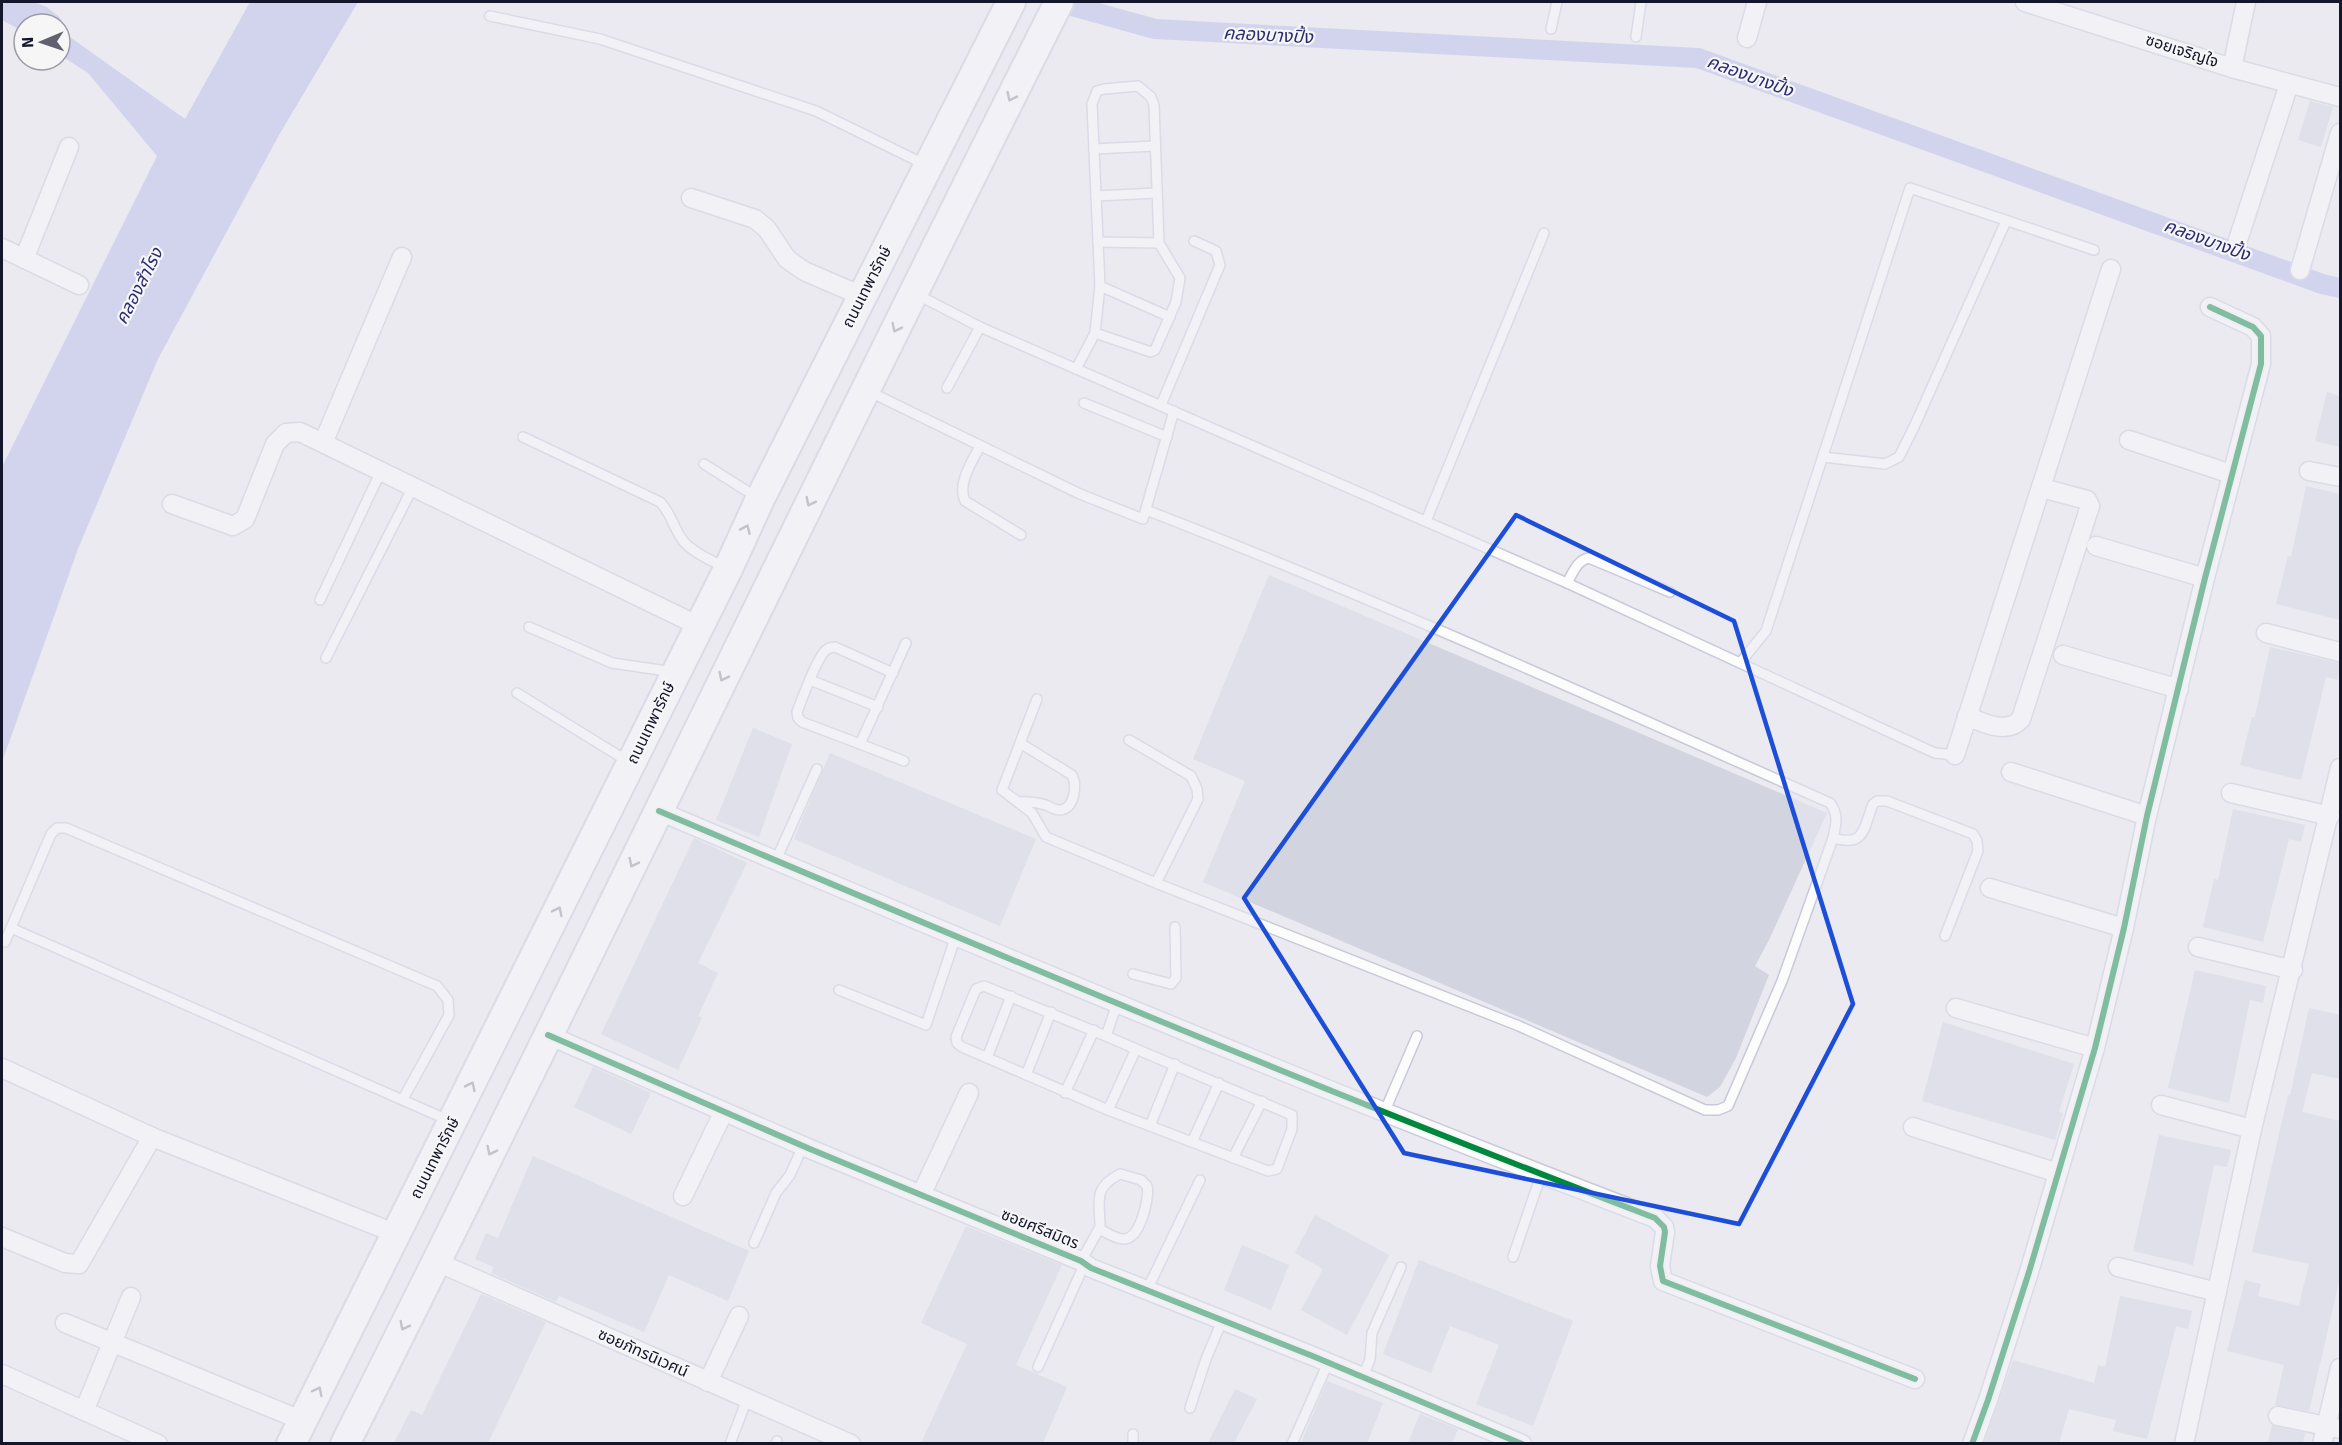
<svg xmlns="http://www.w3.org/2000/svg" width="2342" height="1445" viewBox="0 0 2342 1445" font-family="Signika,'Noto Sans Thai',sans-serif">
<style>
.water{fill:#b6bbe8}
.lines{fill:none;stroke-linecap:round;stroke-linejoin:round}
.canal{stroke:#b6bbe8;stroke-width:20}
.building{fill:#d2d4df}
.service-casing{stroke:#c8cad9;stroke-width:12}
.minor-casing{stroke:#c8cad9;stroke-width:21}
.primary-casing{stroke:#c8cad9;stroke-width:32}
.service{stroke:#fcfcfd;stroke-width:9}
.minor{stroke:#fcfcfd;stroke-width:18}
.primary{stroke:#fcfcfd;stroke-width:28}
.cycleway-casing{stroke:#f6f6f6;stroke-width:10}
.cycleway{stroke:#00873e;stroke-width:6}
.oneway{stroke:#94949e}
.marked{fill:none;stroke:#1d4ed8;stroke-width:4.5;stroke-linejoin:round}
.labels{text-anchor:middle;dominant-baseline:central;stroke-width:4.5;stroke-linejoin:round;paint-order:stroke}
.street-label{font-size:16px;fill:#14162b;stroke:#f6f6f6}
.water-label{font-size:18px;font-style:italic;fill:#2c2c72;stroke:#f6f6f6}
</style>
<rect width="100%" height="100%" fill="#eaeaf0"/>
<!-- water -->
<g class="water">
<path d="M2 2H10L52 24H24V32L2 20Z"/>
<path d="M250 2H358L279 135 158 359 78 549 2 762V467L157 156 88 73 60 55V30L185 119Z"/>
</g>
<g class="lines">
<!-- canal -->
<g class="canal">
<path d="M9 2 42 16 52 24"/>
<path d="M1058 2 1155 29 1698 58 2322 284 2340 288"/>
</g>
</g>
<!-- building -->
<g class="building">
<path d="M2310 101 2333 107 2321 147 2298 140Z"/>
<path d="M2327 392 2340 396V447L2315 441Z"/>
<path d="M2306 486 2340 494V620L2276 604 2288 556 2291 557Z"/>
<path d="M1269 575 1827 813 1769 940 1755 966 1769 975 1736 1058 1720 1087 1707 1097 1203 882 1245 781 1193 759Z"/>
<path d="M2270 647 2340 663 2338 680 2326 677 2301 780 2240 765 2252 717H2255Z"/>
<path d="M753 728 792 744 759 837 716 820Z"/>
<path d="M830 753 1036 839 1000 926 794 839Z"/>
<path d="M2233 809 2305 825 2301 842 2289 839 2263 942 2203 927 2214 879 2218 880Z"/>
<path d="M694 838 747 863 698 963 718 973 698 1016 702 1018 678 1070 601 1034Z"/>
<path d="M2195 970 2266 986 2263 1003 2250 1000 2229 1103 2168 1088Z"/>
<path d="M2309 1008 2340 1015V1079L2312 1073 2302 1112 2340 1121V1278L2309 1411 2275 1405 2284 1365 2227 1351 2245 1280 2261 1284 2258 1296 2299 1306 2303 1288 2309 1264 2252 1252 2288 1095 2290 1096Z"/>
<path d="M1943 1022 2074 1064 2059 1112 2063 1113 2055 1140 1922 1101Z"/>
<path d="M593 1067 651 1093 631 1134 574 1107Z"/>
<path d="M2159 1135 2231 1150 2227 1167 2214 1165 2193 1265 2133 1251Z"/>
<path d="M533 1156 749 1251 728 1301 669 1275 644 1332 559 1296 556 1302 491 1273 494 1267 475 1259 486 1233 498 1238Z"/>
<path d="M1315 1215 1389 1255 1347 1335 1301 1310 1323 1269 1295 1253Z"/>
<path d="M966 1226 1062 1265 1016 1365 1067 1387 1043 1443H921L967 1344 921 1323Z"/>
<path d="M1242 1245 1289 1265 1271 1310 1224 1290Z"/>
<path d="M1419 1260 1573 1321 1533 1426 1476 1404 1499 1345 1450 1326 1431 1373 1383 1354Z"/>
<path d="M481 1294 546 1322 488 1443H394L411 1410 422 1415Z"/>
<path d="M2120 1296 2192 1311 2188 1329 2176 1326 2147 1439 2113 1431 2116 1420 2069 1409 2059 1443H1984L2013 1360 2094 1383 2098 1365 2105 1367Z"/>
<path d="M1327 1381 1383 1403 1367 1443H1301Z"/>
<path d="M1235 1389 1257 1399 1234 1443H1208Z"/>
<path d="M1420 1414 1458 1429 1452 1443H1408Z"/>
<path d="M2272 1425 2305 1433 2303 1443H2268Z"/>
</g>
<g class="lines">
<defs>
<g id="service">
<path d="M490 16 600 39 816 111 926 165"/>
<path d="M1551 29 1557 2"/>
<path d="M1636 37 1641 2"/>
<path d="M1094 149 1155 146"/>
<path d="M1096 196 1156 193"/>
<path d="M1098 242 1159 243"/>
<path d="M1100 286 1170 317"/>
<path d="M916 294 980 327 1567 583 1926 749 1935 753 1955 755"/>
<path d="M1076 369 1095 333 1100 286 1092 104 1097 91 1104 89 1138 86 1151 97 1154 105 1159 243 1180 278 1176 302 1155 350 1151 352 1095 333"/>
<path d="M947 388 980 327"/>
<path d="M868 391 1080 494 1143 519 1174 411"/>
<path d="M1084 403 1167 437"/>
<path d="M1161 405 1220 265 1216 251 1194 241"/>
<path d="M523 437 660 502C672 514 674 530 684 542 695 554 711 560 724 567"/>
<path d="M980 446C972 462 957 483 965 501L1021 535"/>
<path d="M1823 457 1885 464 1899 457 1914 427 2006 221"/>
<path d="M704 464 758 498"/>
<path d="M1426 521 1544 233"/>
<path d="M1567 583C1573 573 1577 560 1589 558L1670 592"/>
<path d="M320 600 381 471"/>
<path d="M529 627 612 663 674 672"/>
<path d="M326 658 413 487"/>
<path d="M1740 663 1766 631 1910 188 2094 250"/>
<path d="M810 680 878 707"/>
<path d="M517 693 629 762"/>
<path d="M1037 699 1002 790 1032 813 1046 837 1156 883 1519 1026 1705 1110H1718L1728 1106 1782 981 1833 838C1836 824 1839 815 1830 803 1603 702 1377 599 1146 510"/>
<path d="M1129 740 1191 776 1197 789 1198 799 1156 883"/>
<path d="M860 744 802 722 798 718 797 712C802 699 817 657 826 650 830 647 831 648 835 647L893 673"/>
<path d="M904 761 860 744 906 643"/>
<path d="M1018 802C1028 801 1036 802 1046 805 1050 807 1055 810 1059 810 1075 810 1077 785 1072 775L1020 743"/>
<path d="M1833 838C1865 847 1863 830 1873 804L1877 801H1887L1973 834 1977 841 1978 851 1945 936"/>
<path d="M776 860 817 769"/>
<path d="M11 928 448 1120"/>
<path d="M5 942 51 834 57 828H66L437 986 448 1000 449 1015 403 1099"/>
<path d="M1133 974 1171 984 1176 978 1175 927"/>
<path d="M839 990 926 1025 956 936"/>
<path d="M1106 1036 984 986 976 989 956 1037 957 1043 962 1047 1108 1110 1136 1049 1106 1036 1117 1004"/>
<path d="M987 1058 1011 996"/>
<path d="M1026 1075 1051 1012"/>
<path d="M1065 1093 1094 1030"/>
<path d="M1108 1110 1268 1171 1277 1169 1292 1129V1115L1136 1049"/>
<path d="M1384 1113 1417 1036"/>
<path d="M1150 1126 1175 1064"/>
<path d="M1192 1142 1219 1083"/>
<path d="M1233 1158 1262 1101"/>
<path d="M754 1243 776 1193 790 1175 803 1146"/>
<path d="M1513 1257 1541 1175"/>
<path d="M1081 1261 1099 1229 1100 1227C1100 1202 1092 1188 1120 1174L1141 1180 1147 1186C1150 1198 1140 1238 1125 1239 1117 1240 1106 1232 1099 1229"/>
<path d="M1147 1290 1200 1180"/>
<path d="M1038 1367 1085 1263"/>
<path d="M1363 1378 1370 1359 1372 1333 1401 1267"/>
<path d="M1190 1408 1206 1359 1222 1321"/>
<path d="M1133 1434V1444"/>
<path d="M730 1444 747 1399"/>
<path d="M776 1444 777 1441"/>
<path d="M1292 1444 1328 1363"/>
</g>
<g id="minor">
<path d="M2025 2 2232 68 2340 97"/>
<path d="M1747 38 1757 2"/>
<path d="M2232 68 2246 2"/>
<path d="M691 198 755 219 767 229 787 259 804 271 862 296"/>
<path d="M2238 240 2289 84"/>
<path d="M2 248 79 285"/>
<path d="M24 259 69 147"/>
<path d="M2300 270 2340 133"/>
<path d="M2129 440 2231 474"/>
<path d="M323 443 402 257"/>
<path d="M2309 471 2340 477"/>
<path d="M172 504 233 526 245 519 275 444 286 433 300 432 699 626"/>
<path d="M2096 546 2205 578"/>
<path d="M2266 633 2340 652"/>
<path d="M2063 655 2179 689"/>
<path d="M1967 716C1983 723 2007 735 2021 719L2090 506 2087 500 2042 488"/>
<path d="M1955 755 2111 269"/>
<path d="M2011 772 2147 816"/>
<path d="M2231 793 2330 816"/>
<path d="M659 811C989 951 1320 1090 1655 1218L1664 1227 1665 1232 1660 1266 1663 1281 1915 1379"/>
<path d="M1990 888 2124 928"/>
<path d="M2198 947 2293 970"/>
<path d="M1956 1008 2095 1048"/>
<path d="M548 1035 810 1149 1081 1261 1091 1268 1315 1357 1522 1444"/>
<path d="M2 1068 152 1137 397 1234"/>
<path d="M2161 1105 2252 1129"/>
<path d="M1913 1127 2058 1173"/>
<path d="M921 1195 969 1093"/>
<path d="M683 1196 723 1113"/>
<path d="M2 1237 65 1263 79 1264 152 1137"/>
<path d="M437 1262 851 1444"/>
<path d="M2118 1267 2217 1292"/>
<path d="M65 1323 303 1421"/>
<path d="M2 1374 158 1444"/>
<path d="M708 1382 739 1316"/>
<path d="M84 1411 131 1297"/>
<path d="M2278 1416 2340 1429"/>
<path d="M1972 1444 1988 1400 2029 1272 2095 1048 2124 928 2147 816 2205 578 2261 364V336L2253 327 2210 307"/>
<path d="M2184 1444 2252 1129 2340 768"/>
<path d="M2322 1444 2340 1368"/>
</g>
<g id="primary">
<path d="M291 1444 728 569 760 499 1011 2"/>
<path d="M345 1444C587 965 817 480 1059 2"/>
</g>
</defs>
<!-- service casing -->
<use href="#service" class="service-casing"/>
<!-- minor casing -->
<use href="#minor" class="minor-casing"/>
<!-- primary casing -->
<use href="#primary" class="primary-casing"/>
<!-- service -->
<use href="#service" class="service"/>
<!-- minor -->
<use href="#minor" class="minor"/>
<!-- primary -->
<use href="#primary" class="primary"/>
<defs>
<g id="cycleway">
<path d="M659 811C989 951 1320 1090 1655 1218L1664 1227 1665 1232 1660 1266 1663 1281 1915 1379"/>
<path d="M548 1035 810 1149 1081 1261 1091 1268 1315 1357 1522 1444"/>
<path d="M1972 1444 1988 1400 2029 1272 2095 1048 2124 928 2147 816 2205 578 2261 364V336L2253 327 2210 307"/>
</g>
</defs>
<!-- cycleway casing -->
<use href="#cycleway" class="cycleway-casing"/>
<!-- cycleway -->
<use href="#cycleway" class="cycleway"/>
</g>
<!-- one-way arrows -->
<defs><path id="oneway-chevron" d="M-2-3.5L2.5 0L-2 3.5" fill="none" stroke-width="1.6" stroke-linecap="round" stroke-linejoin="round" transform="scale(1.5)"/></defs>
<g class="oneway">
<use href="#oneway-chevron" transform="translate(1011 97) rotate(116)"/>
<use href="#oneway-chevron" transform="translate(896 328) rotate(116)"/>
<use href="#oneway-chevron" transform="translate(810 502) rotate(117)"/>
<use href="#oneway-chevron" transform="translate(746 529) rotate(-66)"/>
<use href="#oneway-chevron" transform="translate(723 677) rotate(116)"/>
<use href="#oneway-chevron" transform="translate(633 863) rotate(116)"/>
<use href="#oneway-chevron" transform="translate(558 911) rotate(-64)"/>
<use href="#oneway-chevron" transform="translate(471 1086) rotate(-64)"/>
<use href="#oneway-chevron" transform="translate(491 1151) rotate(116)"/>
<use href="#oneway-chevron" transform="translate(404 1326) rotate(117)"/>
<use href="#oneway-chevron" transform="translate(318 1391) rotate(-63)"/>
</g>
<!-- marked area -->
<path d="M0 0H2342V1445H0ZM1516 515 1734 621 1853 1004 1739 1224 1404 1153 1244 898Z" fill="#eaeaf0" fill-opacity=".55" fill-rule="evenodd"/>
<path class="marked" d="M1516 515 1734 621 1853 1004 1739 1224 1404 1153 1244 898Z"/>
<g class="labels">
<!-- street labels -->
<g class="street-label">
<text transform="translate(2182 51) rotate(18)">ซอยเจริญใจ</text>
<text transform="translate(867 287) rotate(-63)">ถนนเทพารักษ์</text>
<text transform="translate(651 723) rotate(-64)">ถนนเทพารักษ์</text>
<text transform="translate(435 1158) rotate(-63)">ถนนเทพารักษ์</text>
<text transform="translate(1040 1229) rotate(22)">ซอยศรีสมิตร</text>
<text transform="translate(643 1353) rotate(24)">ซอยภัทรนิเวศน์</text>
</g>
<!-- water labels -->
<g class="water-label">
<text transform="translate(1268 35) rotate(3)">คลองบางปิ้ง</text>
<text transform="translate(1750 76) rotate(20)">คลองบางปิ้ง</text>
<text transform="translate(2207 240) rotate(20)">คลองบางปิ้ง</text>
<text transform="translate(139 286) rotate(-63)">คลองสำโรง</text>
</g>
</g>
<!-- border -->
<rect width="2342" height="1445" fill="none" stroke="#14162b" stroke-width="6"/>
<!-- north arrow -->
<g transform="translate(42 42) rotate(268)"><circle r="28" fill="#f6f6f6" stroke="#9c9ca5" stroke-width="1.5"/>
<path d="M0-4.5L10 22L0 15L-10 22Z" fill="#5f6070"/>
<text y="-9" font-size="16" font-weight="bold" text-anchor="middle" fill="#14162b">N</text>
</g>
</svg>
